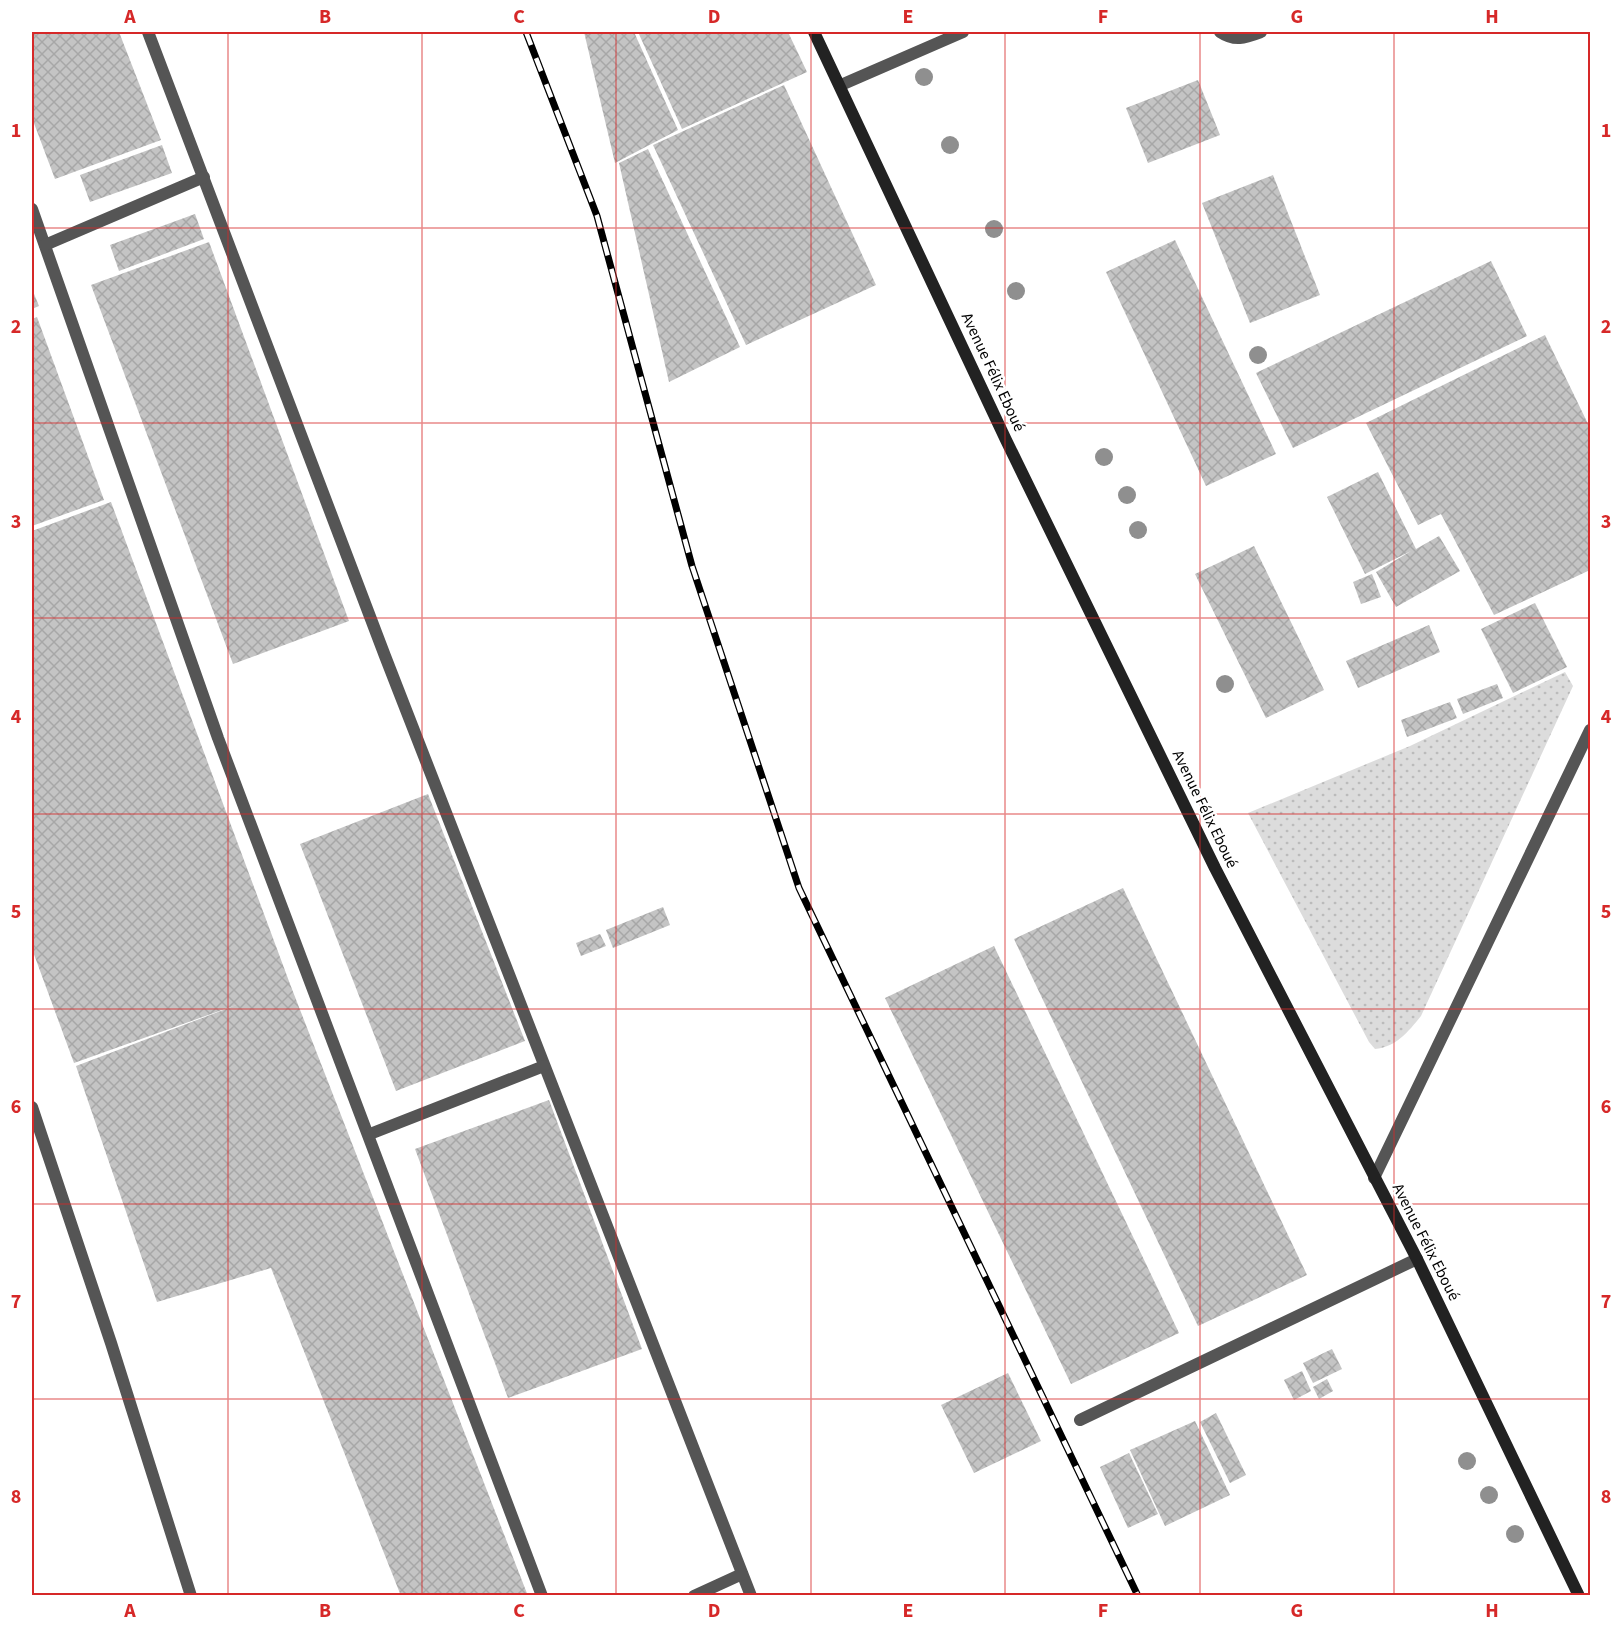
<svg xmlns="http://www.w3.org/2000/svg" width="1622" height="1627" viewBox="0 0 1622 1627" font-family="'Source Sans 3',sans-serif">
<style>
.grass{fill:url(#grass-dots)}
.building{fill:url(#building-cross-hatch)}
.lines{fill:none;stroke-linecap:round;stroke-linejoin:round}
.lane{stroke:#555;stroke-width:12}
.secondary{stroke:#222;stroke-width:12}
.rail-casing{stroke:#000;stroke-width:7}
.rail{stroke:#fff;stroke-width:4.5;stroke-dasharray:14;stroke-linecap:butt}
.tree{fill:#8f8f8f}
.grid{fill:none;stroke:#d62828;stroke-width:1.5;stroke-opacity:0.55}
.labels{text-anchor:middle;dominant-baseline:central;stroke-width:5;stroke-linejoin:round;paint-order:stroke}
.street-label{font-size:16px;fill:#000;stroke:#fff}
.neatline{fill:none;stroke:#d62828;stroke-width:2}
.grid-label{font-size:20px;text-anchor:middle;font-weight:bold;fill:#d62828}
</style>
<defs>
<pattern id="grass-dots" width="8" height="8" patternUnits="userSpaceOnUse" patternTransform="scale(1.5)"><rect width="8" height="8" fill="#dcdcdc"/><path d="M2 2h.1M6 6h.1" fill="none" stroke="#bbb" stroke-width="1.8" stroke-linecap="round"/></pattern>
<pattern id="building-cross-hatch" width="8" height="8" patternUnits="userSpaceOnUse" patternTransform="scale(1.5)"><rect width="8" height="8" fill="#c4c4c4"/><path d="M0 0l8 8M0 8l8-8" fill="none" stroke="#a7a7a7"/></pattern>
</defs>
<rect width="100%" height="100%" fill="#fff"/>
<!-- grass -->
<path class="grass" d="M1565 672 1573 686 1421 1016C1408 1032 1396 1047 1375 1049L1369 1042 1248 813 1410 746Z"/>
<!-- building -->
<g class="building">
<path d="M32 32H119L161 140 55 179 32 118Z"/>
<path d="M584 32H634L678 130 615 163Z"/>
<path d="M638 32H788L807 72 682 129Z"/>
<path d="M1198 80 1220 135 1148 163 1126 108Z"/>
<path d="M784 85 876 285 746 345 653 145Z"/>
<path d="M162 145 172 173 90 202 80 175Z"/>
<path d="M648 149 740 347 669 382 619 163Z"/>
<path d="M1273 175 1320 295 1250 323 1202 203Z"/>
<path d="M195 214 204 239 119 271 110 245Z"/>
<path d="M1175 240 1276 454 1206 486 1106 272Z"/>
<path d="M209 242 349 621 233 664 91 285Z"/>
<path d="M1491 261 1527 336 1293 448 1256 373Z"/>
<path d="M32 289 39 306 32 309Z"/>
<path d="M37 317 104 500 32 526V319Z"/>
<path d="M1545 335 1590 428V570L1494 615 1441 514 1418 525 1366 423Z"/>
<path d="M1378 472 1416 549 1439 536 1460 571 1396 607 1376 572 1411 551 1365 574 1327 497Z"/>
<path d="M111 502 290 984 528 1596H401L271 1268 157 1302 76 1066 239 1004 74 1063 32 949V531Z"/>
<path d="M1254 546 1324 690 1266 718 1195 574Z"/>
<path d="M1372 574 1381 597 1361 604 1353 582Z"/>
<path d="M1535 603 1567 667 1513 693 1481 629Z"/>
<path d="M1429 625 1440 652 1358 688 1346 661Z"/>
<path d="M1497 684 1503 698 1463 714 1457 699Z"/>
<path d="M1450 702 1457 718 1407 737 1401 720Z"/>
<path d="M428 794 525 1041 396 1091 300 844Z"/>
<path d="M1123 888 1307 1275 1198 1326 1014 939Z"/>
<path d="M663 907 670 925 613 948 606 930Z"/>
<path d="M600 934 606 946 581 956 576 943Z"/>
<path d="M994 946 1179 1333 1071 1384 885 998Z"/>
<path d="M549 1100 642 1349 508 1398 415 1149Z"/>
<path d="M1332 1349 1342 1369 1313 1383 1303 1363Z"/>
<path d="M1302 1371 1311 1391 1294 1400 1284 1380Z"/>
<path d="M1008 1373 1041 1441 974 1473 941 1405Z"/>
<path d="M1327 1379 1333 1391 1319 1399 1313 1387Z"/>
<path d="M1216 1413 1246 1475 1230 1483 1200 1422Z"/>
<path d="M1195 1421 1230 1495 1165 1526 1130 1450Z"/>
<path d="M1129 1453 1158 1514 1128 1528 1100 1467Z"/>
</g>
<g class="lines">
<!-- lane -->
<g class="lane">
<path d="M148 32 385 656 751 1596"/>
<path d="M1220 32C1235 42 1245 38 1261 32"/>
<path d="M841 85 963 32"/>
<path d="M32 209 218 738 542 1596"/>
<path d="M45 245 204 177"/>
<path d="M32 1107 111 1343 191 1596"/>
<path d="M370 1134 544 1066"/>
<path d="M1374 1178 1590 730"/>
<path d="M1080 1420 1417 1259"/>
<path d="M694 1596 742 1574"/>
</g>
<!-- secondary -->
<path class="secondary" d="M814 32 1006 440 1215 868 1417 1259 1579 1596"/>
<defs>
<path id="rail" d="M526 32 597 216 692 566 799 888 1138 1596"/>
</defs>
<!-- rail casing -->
<use href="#rail" class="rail-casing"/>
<!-- rail -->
<use href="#rail" class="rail"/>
</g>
<!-- trees -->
<g class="tree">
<circle cx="924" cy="77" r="9"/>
<circle cx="950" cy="145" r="9"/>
<circle cx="994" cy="229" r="9"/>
<circle cx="1016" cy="291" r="9"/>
<circle cx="1258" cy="355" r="9"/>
<circle cx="1104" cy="457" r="9"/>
<circle cx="1127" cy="495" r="9"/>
<circle cx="1138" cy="530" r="9"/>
<circle cx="1225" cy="684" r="9"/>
<circle cx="1467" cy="1461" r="9"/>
<circle cx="1489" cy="1495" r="9"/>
<circle cx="1515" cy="1534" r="9"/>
</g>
<!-- grid -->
<path class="grid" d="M228 32V1596M422 32V1596M616 32V1596M811 32V1596M1005 32V1596M1200 32V1596M1394 32V1596M32 228H1590M32 423H1590M32 618H1590M32 814H1590M32 1009H1590M32 1204H1590M32 1399H1590"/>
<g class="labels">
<!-- street labels -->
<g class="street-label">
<text transform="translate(993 372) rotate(65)">Avenue Félix Eboué</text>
<text transform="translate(1205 809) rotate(64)">Avenue Félix Eboué</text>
<text transform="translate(1426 1242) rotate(63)">Avenue Félix Eboué</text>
</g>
</g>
<!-- border -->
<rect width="1622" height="1627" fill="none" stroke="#ffffff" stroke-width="66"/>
<rect x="33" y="33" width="1556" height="1561" class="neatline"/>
<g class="grid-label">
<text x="130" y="23">A</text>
<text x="325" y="23">B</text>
<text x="519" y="23">C</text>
<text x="714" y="23">D</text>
<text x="908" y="23">E</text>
<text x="1103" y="23">F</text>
<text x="1297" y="23">G</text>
<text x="1492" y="23">H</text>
<text x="16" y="137">1</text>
<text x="1606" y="137">1</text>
<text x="16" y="333">2</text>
<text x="1606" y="333">2</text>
<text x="16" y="528">3</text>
<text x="1606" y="528">3</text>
<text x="16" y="723">4</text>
<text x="1606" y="723">4</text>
<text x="16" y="918">5</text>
<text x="1606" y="918">5</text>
<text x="16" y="1113">6</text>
<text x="1606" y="1113">6</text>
<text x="16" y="1308">7</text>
<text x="1606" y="1308">7</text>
<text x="16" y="1503">8</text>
<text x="1606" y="1503">8</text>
<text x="130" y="1617">A</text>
<text x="325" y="1617">B</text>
<text x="519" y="1617">C</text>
<text x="714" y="1617">D</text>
<text x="908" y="1617">E</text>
<text x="1103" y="1617">F</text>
<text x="1297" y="1617">G</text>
<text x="1492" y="1617">H</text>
</g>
</svg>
